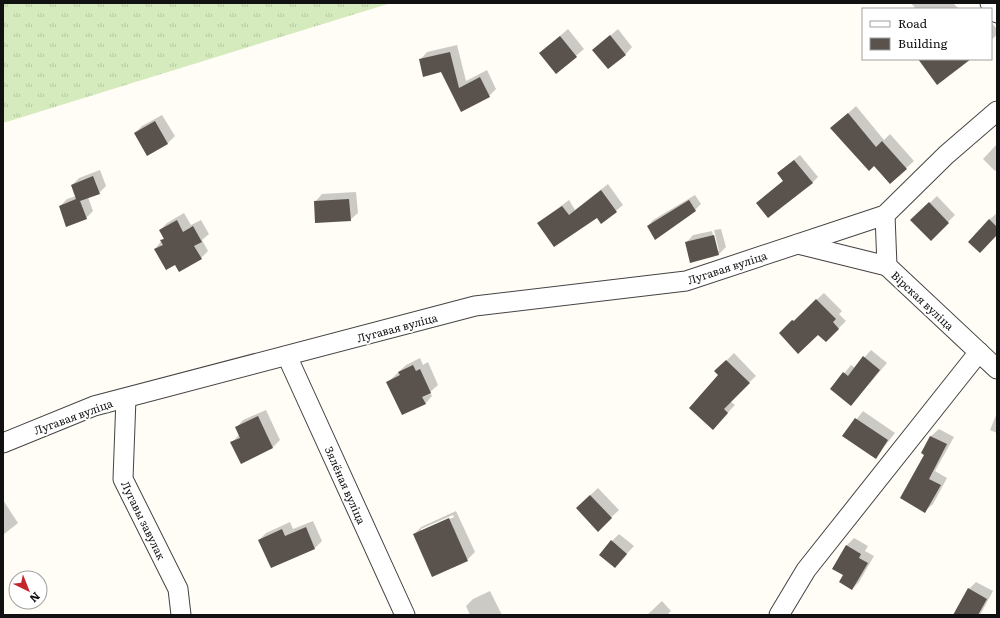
<svg xmlns="http://www.w3.org/2000/svg" width="1000" height="618" viewBox="0 0 1000 618" font-family="Literata,serif">
<style>
.grass{fill:url(#grass-tufts)}
.shadow{fill:#0003;fill-rule:evenodd}
.building{fill:#5a524d}
.lines{fill:none;stroke-linecap:round;stroke-linejoin:round}
.street-casing{stroke:#444;stroke-width:21}
.street{stroke:#fff;stroke-width:19}
.labels{text-anchor:middle;dominant-baseline:central;stroke-width:4;stroke-linejoin:round;paint-order:stroke}
.street-label{font-size:11px;fill:#111;stroke:#fff}
</style>
<defs>
<pattern id="grass-tufts" width="24" height="20" patternUnits="userSpaceOnUse"><rect width="24" height="20" fill="#d5ebbd"/><path d="M3 7l-1-3M5 7V3M7 7l1-3M15 17l-1-3M17 17v-4M19 17l1-3" fill="none" stroke="#b6c8a1"/></pattern>
</defs>
<rect width="100%" height="100%" fill="#fffdf5"/>
<!-- grass -->
<path class="grass" d="M3 3H391L3 123Z"/>
<!-- shadow -->
<g class="shadow">
<path d="M911 3H953L959 9H916Z"/>
<path d="M991 22 997 29V35L991 40Z"/>
<path d="M568 29 584 49 556 73 540 53Z"/>
<path d="M618 29 632 47 625 55 593 50Z"/>
<path d="M457 45 466 81 487 70 496 89 489 96 461 110 441 71 420 60 427 52Z"/>
<path d="M856 106 884 140 890 134 914 161 890 183 874 165 832 128Z"/>
<path d="M162 115 175 136 167 144 135 133 142 126Z"/>
<path d="M997 144V169L995 171 983 159Z"/>
<path d="M800 155 818 177 812 183 757 203 784 180 785 167Z"/>
<path d="M100 170 106 186 99 193 88 197 93 211 86 218 60 206 67 199 76 196 72 185 79 178Z"/>
<path d="M608 184 623 205 602 222 597 217 538 223 569 200 575 210Z"/>
<path d="M356 192 358 213 350 220 315 202 322 194Z"/>
<path d="M695 195 701 204 695 210 648 226 653 220Z"/>
<path d="M937 196 955 215 931 239 912 220Z"/>
<path d="M184 213 191 225 201 220 209 234 202 240 208 251 201 258 176 263 155 249 164 238 160 230 167 223Z"/>
<path d="M997 213V234L989 220Z"/>
<path d="M721 229 726 247 718 255 686 243 693 235 712 231 717 251H719L714 230Z"/>
<path d="M824 293 842 311 839 314 846 321 826 341 818 333H780Z"/>
<path d="M871 350 887 363 851 405 831 389 851 365 855 368Z"/>
<path d="M734 353 756 376 730 401 735 405 720 421V375L716 371Z"/>
<path d="M420 358 423 365 428 362 438 385 430 392 432 396 425 404 388 382 406 365Z"/>
<path d="M266 410 280 440 273 447 241 462 232 442 239 435 236 428 243 420Z"/>
<path d="M863 411 895 433 876 457 844 436Z"/>
<path d="M997 413V433L990 430Z"/>
<path d="M939 429 954 437 935 471 947 478 933 504 925 511V454L922 452 931 436Z"/>
<path d="M598 488 619 510 598 530 584 501Z"/>
<path d="M3 500 18 523 3 535Z"/>
<path d="M456 511 475 552 467 560 433 576 414 535 421 527ZM453 515 454 517 421 532V529Z"/>
<path d="M313 521 322 541 315 548 272 567 259 540 266 533 290 522 293 529Z"/>
<path d="M619 534 634 546 622 559 612 541Z"/>
<path d="M854 538 868 546 865 551 874 556 859 582 852 589 844 575 833 568 847 545Z"/>
<path d="M976 582 993 591 980 615H954L969 589Z"/>
<path d="M490 591 502 615H470L466 606 473 599Z"/>
<path d="M662 601 671 611 667 615H647Z"/>
</g>
<!-- building -->
<g class="building">
<path d="M610 35 626 55 608 69 592 50Z"/>
<path d="M560 36 577 57 556 74 539 53Z"/>
<path d="M450 52 459 88 480 77 490 97 461 112 441 72 423 77 419 59Z"/>
<path d="M918 59H971L937 85Z"/>
<path d="M848 113 876 147 882 141 907 169 890 184 874 166 869 171 830 128Z"/>
<path d="M155 121 168 144 147 156 134 133Z"/>
<path d="M794 160 813 183 768 218 756 203 783 181 777 173Z"/>
<path d="M93 176 100 194 80 201 87 219 66 227 59 206 76 199 71 185Z"/>
<path d="M601 190 617 212 601 224 597 218 554 247 537 223 562 206 569 215Z"/>
<path d="M349 199 351 221 315 223 314 201Z"/>
<path d="M689 200 696 211 655 240 647 226Z"/>
<path d="M929 202 949 223 931 241 910 220Z"/>
<path d="M989 219 997 227V235L980 253 968 242Z"/>
<path d="M177 220 183 232 193 226 202 242 194 246 202 259 179 272 175 265 166 270 154 249 163 245 160 240 164 239 159 230Z"/>
<path d="M714 235 719 255 690 263 685 242Z"/>
<path d="M816 299 836 319 833 322 839 329 826 342 818 335 798 354 779 333 792 320 794 321Z"/>
<path d="M863 356 880 370 851 406 830 389 843 372 848 376Z"/>
<path d="M726 360 750 383 724 409 728 413 713 430 689 408 718 375 714 371Z"/>
<path d="M413 365 416 371 420 369 431 393 422 397 426 404 402 415 386 382 400 375 398 372Z"/>
<path d="M258 416 273 448 241 464 230 442 240 438 235 427Z"/>
<path d="M855 418 888 440 876 459 842 436Z"/>
<path d="M930 436 947 444 929 479 941 485 925 513 900 498 924 455 921 453Z"/>
<path d="M590 495 612 518 598 532 576 508Z"/>
<path d="M449 518 468 561 432 577 413 534Z"/>
<path d="M306 527 315 549 271 568 258 540 282 529 285 536Z"/>
<path d="M611 540 627 554 615 568 599 555Z"/>
<path d="M846 545 861 554 859 558 868 563 852 590 839 582 843 575 832 569Z"/>
<path d="M968 588 987 599 978 615H953Z"/>
</g>
<g class="lines">
<defs>
<g id="street">
<path d="M990 3 997 13"/>
<path d="M885 215 887 266 997 369"/>
<path d="M798 244 887 266"/>
<path d="M287 356 405 615"/>
<path d="M126 398 123 479 178 589 181 615"/>
<path d="M3 443 94 406 475 306 686 281 885 215 946 155 997 111"/>
<path d="M779 615 806 570 979 352"/>
</g>
</defs>
<!-- street casing -->
<use href="#street" class="street-casing"/>
<!-- street -->
<use href="#street" class="street"/>
</g>
<g class="labels">
<!-- street labels -->
<g class="street-label">
<text transform="translate(727 267) rotate(-18)">Лугавая вуліца</text>
<text transform="translate(923 300) rotate(43)">Вірская вуліца</text>
<text transform="translate(397 327) rotate(-15)">Лугавая вуліца</text>
<text transform="translate(73 416) rotate(-20)">Лугавая вуліца</text>
<text transform="translate(346 485) rotate(66)">Зялёная вуліца</text>
<text transform="translate(144 520) rotate(64)">Лугавы завулак</text>
</g>
</g>
<!-- border -->
<rect width="1000" height="618" fill="none" stroke="#111111" stroke-width="8"/>
<!-- legend -->
<rect x="862" y="8" width="130" height="52" fill="#ffffff" stroke="#a0a0a0"/>
<rect x="870" y="21" width="20" height="6" fill="#ffffff" stroke="#a0a0a0"/>
<text x="898" y="28" font-size="12" fill="#111111">Road</text>
<rect x="870" y="38" width="20" height="12" fill="#5a524d" stroke="#a0a0a0"/>
<text x="898" y="48" font-size="12" fill="#111111">Building</text>
<!-- north arrow -->
<g transform="translate(28 590) rotate(137)"><circle r="19" fill="#ffffff" stroke="#a0a0a0"/>
<path d="M0-3L7 15L0 10L-7 15Z" fill="#c4262e"/>
<text y="-6" font-size="11" font-weight="bold" text-anchor="middle" fill="#111111">N</text>
</g>
</svg>
